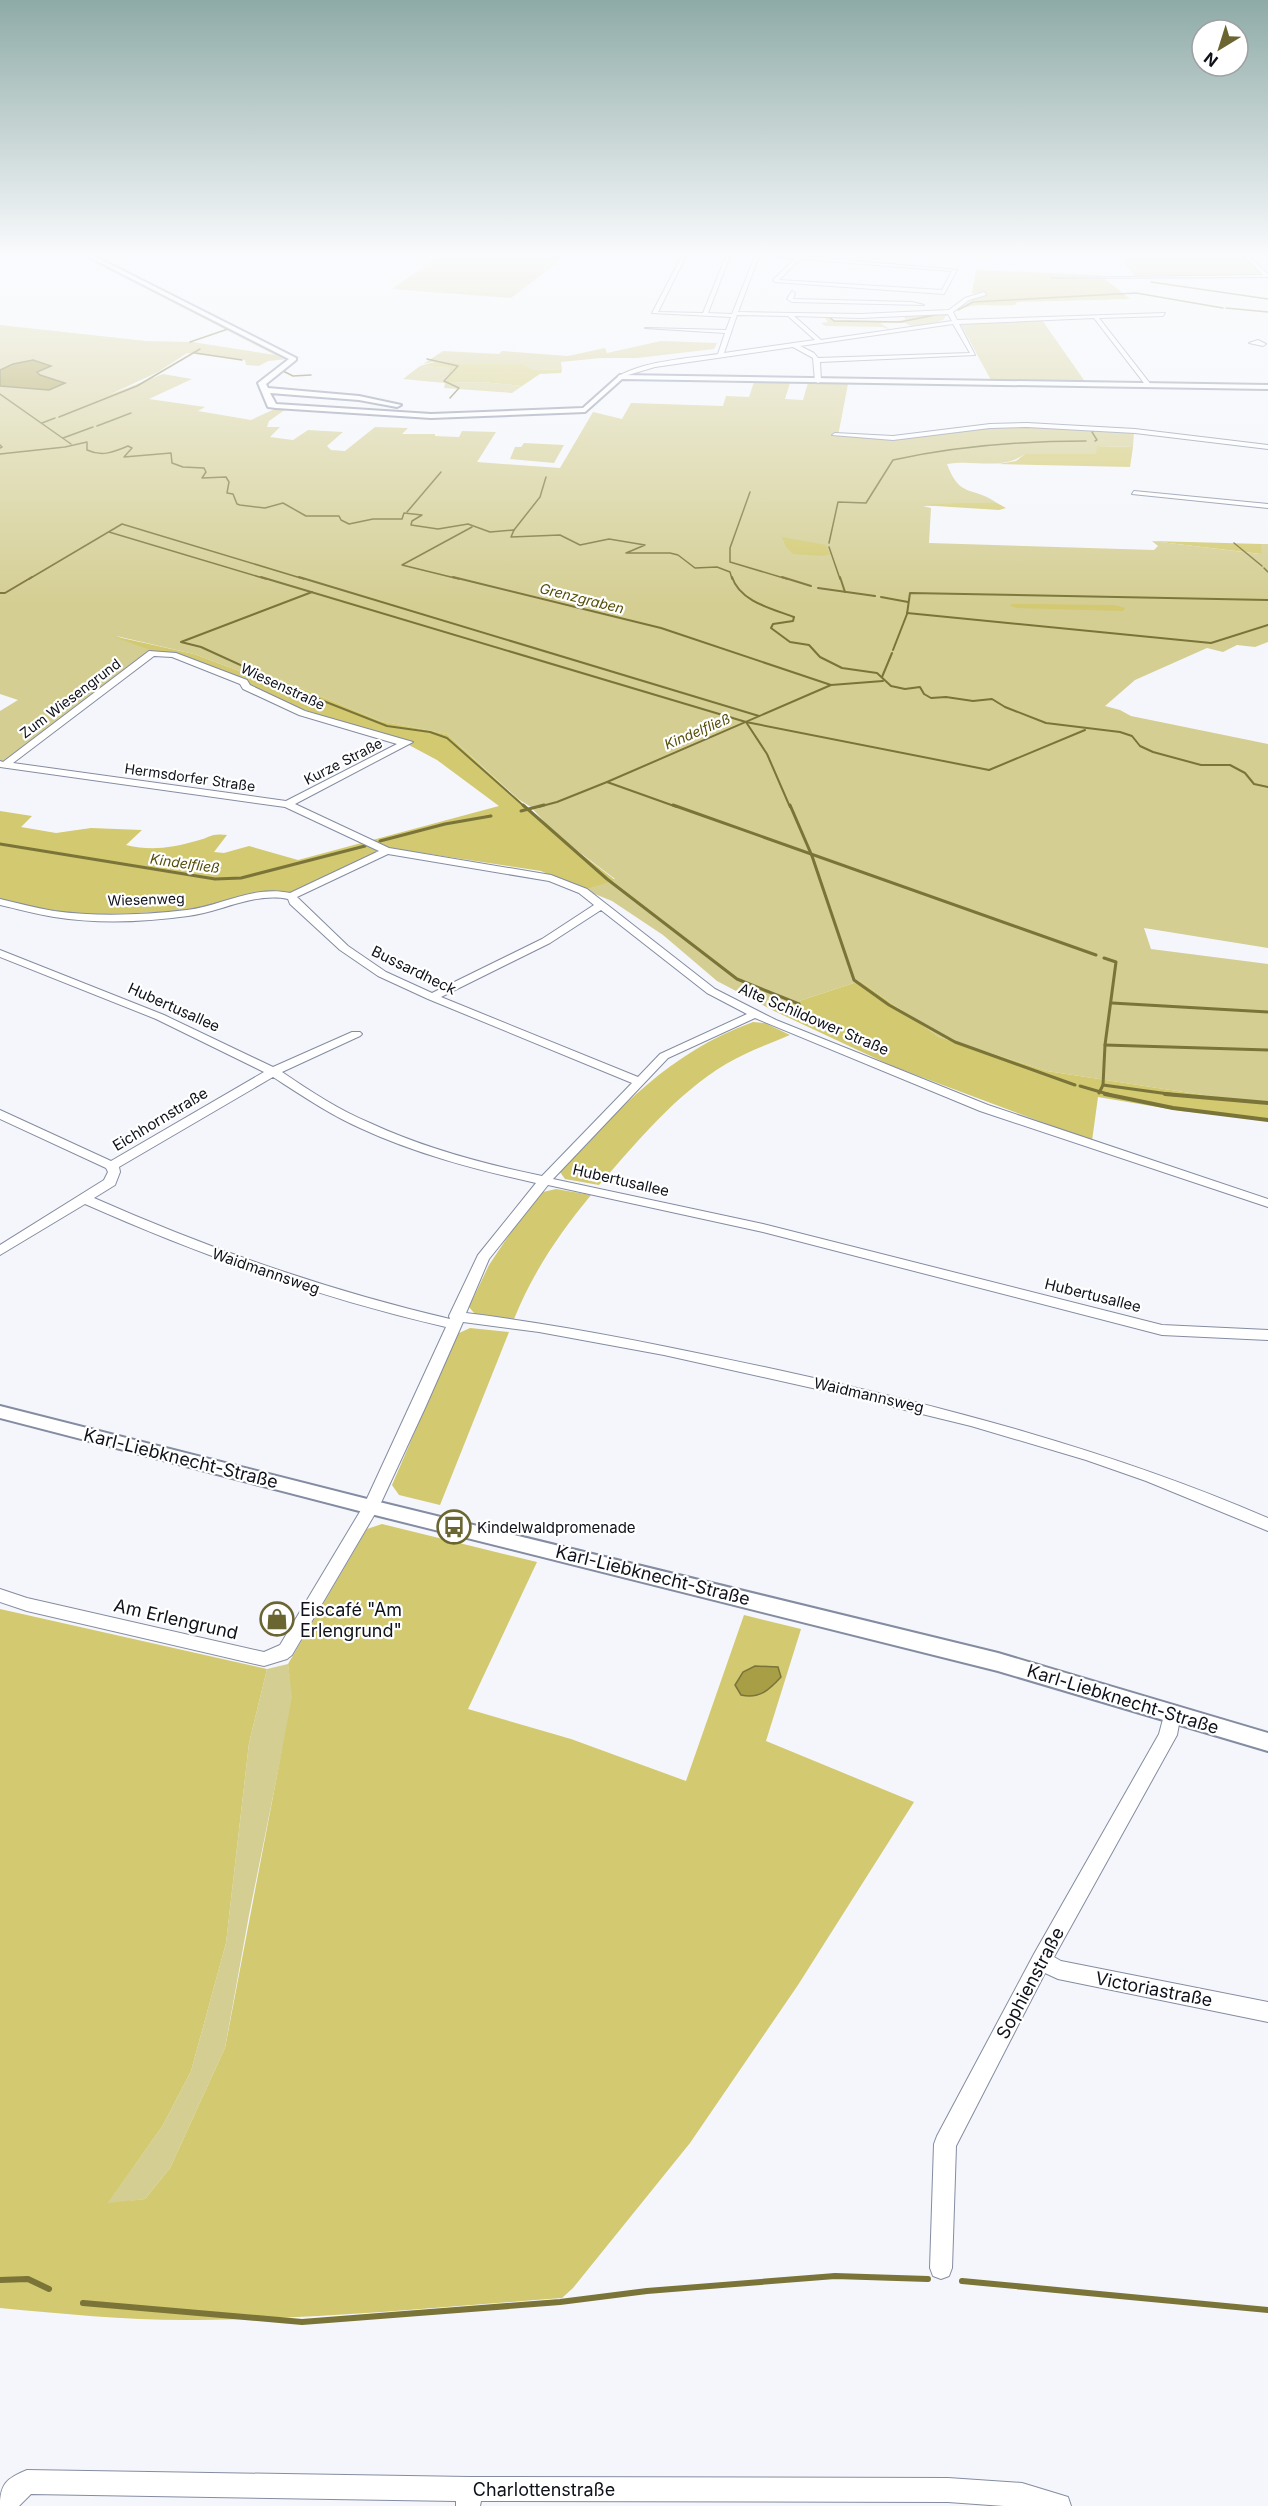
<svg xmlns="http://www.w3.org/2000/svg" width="1268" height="2506" viewBox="0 0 1268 2506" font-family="Inter,sans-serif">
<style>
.green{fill:#d4ce92}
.forest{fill:#d2c970}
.water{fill:#a89e46;stroke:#7a7438;stroke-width:1.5}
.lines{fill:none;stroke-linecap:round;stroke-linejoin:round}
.stream-far4{stroke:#7a7438;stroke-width:1.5}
.stream-far3{stroke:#7a7438;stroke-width:2}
.stream-far2{stroke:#7a7438;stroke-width:3}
.stream-far1{stroke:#7a7438;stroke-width:4}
.stream{stroke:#7a7438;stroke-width:6}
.minor-casing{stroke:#848ca1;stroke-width:2}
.tertiary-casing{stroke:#848ca1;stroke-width:4}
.minor{fill:#fff;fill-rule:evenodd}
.tertiary{fill:#fff;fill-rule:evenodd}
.labels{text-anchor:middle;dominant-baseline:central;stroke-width:4.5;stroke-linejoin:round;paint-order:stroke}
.far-water-label{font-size:14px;font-style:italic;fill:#564f08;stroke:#fff}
.far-street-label{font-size:14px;fill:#0e1119;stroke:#fff}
.street-label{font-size:15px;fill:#0e1119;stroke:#fff}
.poi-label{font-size:15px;fill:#0e1119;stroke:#fff;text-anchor:start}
.near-street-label{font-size:18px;fill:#0e1119;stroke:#fff}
.near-poi-label{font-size:18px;fill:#0e1119;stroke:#fff;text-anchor:start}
</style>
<rect width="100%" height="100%" fill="#f5f6fb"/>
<!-- green -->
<g class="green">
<path d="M82 256H98L300 358 268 361 259 366 246 365 245 360 187 353 158 372 109 395 163 374 192 379 149 399 205 407 198 411 251 420 277 408 286 409 269 421 267 427H280L270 437 293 440 308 430 343 432 327 446 331 450 345 451 375 427 408 428 402 434H435V436L459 437 462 431 496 432 477 462 560 468 593 412 622 419 631 403 723 406 726 396 749 397 754 382 790 383 785 399 803 400 808 383 848 384 838 436 888 438 1011 426 1134 432 1133 447 1097 446V454H1025C1001 471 974 459 947 464 960 499 971 485 997 503L923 506 931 508 929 543 1154 550 1158 546 1152 541 1260 554 1262 544H1268V642L1255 647 1237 645 1223 652 1207 648 1135 680 1105 706 1120 710 1131 716 1268 744V948L1144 928 1151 949 1268 964V1105L1047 1071 939 1037 860 981 772 1010 717 981 663 935 612 901 585 890 615 879 555 834 531 807 518 799 447 734 380 721 277 678 242 672 194 654 116 636 154 652 5 765 0 764V711L18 700 0 694V386L49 390 65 383 40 375 36 372 48 368 13 364 0 370V325L146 341 192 342 275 355Z"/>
<path d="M439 256H566L511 298 392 289Z"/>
<path d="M1118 256H1245L1264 275 1135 276Z"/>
<path d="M948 313 943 320 927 325 913 327 905 323H880L891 330 883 327 825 326 821 323 828 322 823 315H829L834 320 896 321 905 320 904 314Z"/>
<path d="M1042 320 1086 383 992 382 960 323Z"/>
<path d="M661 341 717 343 714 349 637 358H601L561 362 562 370 532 369 524 364H464L442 360 423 364 443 351 499 354 502 351 568 356 605 348 607 353Z"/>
<path d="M420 366 451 368 446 383 482 382 522 386 512 393 444 388 445 383 403 379Z"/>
<path d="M524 443 564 445 554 463 510 459 515 447H521Z"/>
<path d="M288 1664 293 1697 249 1915 225 2048 170 2168 145 2199 107 2204 163 2125 191 2071 226 1943 249 1743 267 1669Z"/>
</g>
<!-- forest -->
<g class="forest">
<path d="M976 270 1100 275 1130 299 1017 302 1015 305C998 307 979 303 963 308L969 303 959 308 974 299 988 295 972 293Z"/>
<path d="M442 360 464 364H524L532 369 562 370 561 373 540 374 522 386 482 382 446 383 450 368 420 366Z"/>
<path d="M1097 446 1133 447 1130 467 998 464 1016 461 1025 454H1096Z"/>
<path d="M964 503H997L1006 508 999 510 920 505Z"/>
<path d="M782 537 826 545 830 554 824 556 793 554 786 547Z"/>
<path d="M1152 541 1262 544 1261 554Z"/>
<path d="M1012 604 1114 605 1125 608 1123 611 1017 608 1010 606Z"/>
<path d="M113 636 194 654 242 672 277 678 380 721 447 734 555 834 615 880 585 890 541 871 383 847 360 862 291 893 244 896 185 911 84 915 64 914 0 900V811L32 816 21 827 56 833 91 828 142 830 126 845C151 851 171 848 196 841 212 837 210 833 227 835L214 852 224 853 249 846 298 860 499 806 437 760 407 744 284 703 174 654 154 652Z"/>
<path d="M860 981 939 1037 1047 1071 1268 1105V1119L1181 1111 1098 1097 1092 1141 892 1066 772 1010Z"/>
<path d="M753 1022 765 1023 790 1035C769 1044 746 1052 726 1064 676 1094 638 1141 599 1185L565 1179 560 1172C618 1109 670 1052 753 1022Z"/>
<path d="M556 1189 591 1195C559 1234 533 1272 514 1319L475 1314 469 1307 489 1265 519 1220 543 1192Z"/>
<path d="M470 1328 509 1332 440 1505 399 1495 392 1485 457 1334Z"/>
<path d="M382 1524 537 1562 468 1709 571 1739 686 1781 744 1615 801 1629 766 1741 914 1802 798 1985 690 2143 573 2288 562 2298C441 2307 320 2319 199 2320 133 2321 66 2314 0 2308V1609L267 1669 249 1743 226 1943 191 2071 163 2125 108 2203 145 2199 170 2168 225 2048 292 1697 288 1664 367 1529Z"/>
</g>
<!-- water -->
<g class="water">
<path d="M33 360 51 366 37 372 40 375 65 383 49 390 0 386V370L13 364Z"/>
<path d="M755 1666 778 1667 781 1677C769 1690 760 1699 741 1695L735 1685 743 1672Z"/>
</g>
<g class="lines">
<!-- stream-far4 -->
<g class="stream-far4">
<path d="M1151 282 1268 299"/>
<path d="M1226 308 1268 312"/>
<path d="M958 310 973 302 1136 293 1223 308"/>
<path d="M828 316 834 321 900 322 940 314"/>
<path d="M190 342 228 329"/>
<path d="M195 353 242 360"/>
<path d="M427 359 458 366 444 381 459 388 450 398"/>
<path d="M283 371 293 376 311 375"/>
<path d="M0 394 71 444"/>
<path d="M59 417 137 386 200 349"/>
<path d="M42 423 55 418"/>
<path d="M97 426 131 413"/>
<path d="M1095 430 1092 432 1097 440 1095 441"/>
<path d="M63 438 93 427"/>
<path d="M0 445 2 447 0 448"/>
<path d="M0 454 65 447 87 442V450C102 457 114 452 128 446L132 448 124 457 171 453 172 463 183 467 204 468 206 472 202 478 226 477 229 482 227 493 233 494 237 504 240 505 265 508 283 503 306 516H339L341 520 349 524 373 519H402L404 513 422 515 412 521 411 525 438 529 468 524 490 532 514 530 511 537 560 535 580 545 609 539 645 545 626 553H670L678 555 695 568 717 567 730 572 732 579"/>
<path d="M750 492 730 548V562L787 579"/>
<path d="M407 512 441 472"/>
<path d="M514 530 540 497 546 477"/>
<path d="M109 532 266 579"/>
<path d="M829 543 838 502 866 503 893 460C957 446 1021 441 1086 441"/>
<path d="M1234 543 1262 566"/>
<path d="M829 547 840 579"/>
<path d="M1264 568 1268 572"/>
<path d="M29 579 122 524 304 579"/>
<path d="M459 579 402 565 472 527"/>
</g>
<!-- stream-far3 -->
<g class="stream-far3">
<path d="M261 577 746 722 989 770 1085 730"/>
<path d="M299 577 759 716"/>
<path d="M453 577 661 628 831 685"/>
<path d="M732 577C740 602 773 609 794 617L793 621 773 624 771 628 790 642 809 645 820 657 842 668 877 673 891 686 905 689 920 687 924 694 931 698 946 697 973 701 992 699 1005 707 1046 723 1120 732 1132 736 1140 746 1153 752 1201 765H1230L1245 773 1254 784 1268 787"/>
<path d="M782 577 811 586"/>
<path d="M840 577 845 592"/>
<path d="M818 588 875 596"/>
<path d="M312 592 181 642 201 647 293 689 387 726 430 732 447 738 525 807"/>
<path d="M0 593H5L32 577"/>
<path d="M881 597 908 602"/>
<path d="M907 613 1211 643 1268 625"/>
<path d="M893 650 907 614 910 593 1268 600"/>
<path d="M882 677 892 653"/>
<path d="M746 722 767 754 790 807"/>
<path d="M607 782 677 807"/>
<path d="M538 807 557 802 607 782 831 685 883 681"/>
</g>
<!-- stream-far2 -->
<g class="stream-far2">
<path d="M523 805 607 879 737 979 799 1004"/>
<path d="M673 805 1096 955"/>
<path d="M790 805 812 856 854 980 889 1005 955 1042 1075 1085"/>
<path d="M521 811 544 805"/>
<path d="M380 841 445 824 491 816 485 817"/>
<path d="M0 844 215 879 241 878 365 846"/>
<path d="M1112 1003 1268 1012"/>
<path d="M1105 1045 1268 1050"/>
<path d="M1103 1085 1176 1095"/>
<path d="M1080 1086 1111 1095"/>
<path d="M1099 1093 1103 1085 1105 1045 1116 962 1104 958"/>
</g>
<!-- stream-far1 -->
<g class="stream-far1">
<path d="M1105 1094 1173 1108 1268 1120"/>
<path d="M1165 1094 1268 1103"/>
</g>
<!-- stream -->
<g class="stream">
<path d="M0 2280 28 2279 49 2289"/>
<path d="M962 2281 1268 2310"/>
<path d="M83 2303 302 2322 560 2302 647 2291 835 2276 928 2279"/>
</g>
<defs>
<g id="minor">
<path d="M682 256H686L658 312 703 313 726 256H730L708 313 732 314 755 256H759L738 312 860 314 949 310 965 298 984 292 986 295 969 300 953 312 957 320 1165 313 1163 316 1099 318 1152 386 1147 387 1094 318 959 324 975 355 820 362 821 381 818 383 815 381 813 358 793 347 655 367 618 378V376C649 360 685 359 718 354L725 333 645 328 726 330 731 317 652 313ZM948 314 952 321 821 340 794 316 860 318ZM737 315 788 316 815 340 724 353ZM953 324 970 353 818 358 814 353 800 346Z"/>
<path d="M776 256H800L957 270 944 294 775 282 773 280 795 259ZM800 259 952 271 942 290 779 280Z"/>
<path d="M1244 256H1248L1268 274V277L1052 278 1263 275Z"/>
<path d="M792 291 795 293 793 299 912 302 924 305 792 302 787 299Z"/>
<path d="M1258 340 1266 344 1263 346 1249 343Z"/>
<path d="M1027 423 1135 429 1268 445V449L1135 433 1027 427 990 428 893 440 832 435 835 433 893 436 990 424Z"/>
<path d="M1134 491 1268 504V508L1132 494Z"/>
<path d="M149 651 176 653 247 680 250 685 305 711 413 742 295 804 389 848 551 875 587 889 715 989 776 1020 988 1105 1268 1199V1207L980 1111 755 1018 668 1058 553 1179 763 1224 1162 1325 1268 1330V1340L1162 1335 763 1232 548 1185 489 1259 466 1313C571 1326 675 1348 778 1370 946 1407 1110 1450 1268 1518V1531L1146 1481 1086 1460 971 1426 848 1396 664 1355 539 1332 463 1322 425 1408 379 1507 292 1655 287 1659 264 1666 27 1611 0 1602V1589L27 1598 264 1652 280 1645 364 1505 446 1327C321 1298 202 1256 85 1204L0 1255V1245L104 1180 108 1172 106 1168 0 1119V1110L111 1161 264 1072 156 1019 0 957V950L164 1015 273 1067 352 1032H360L362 1034 360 1036 282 1072C310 1091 339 1110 370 1123 424 1148 483 1164 542 1176L632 1083 428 999 378 976 340 950 290 904 288 899C254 892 221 912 188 916 145 922 98 924 54 917 36 914 18 909 0 905V899C18 903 36 908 54 911 97 917 143 915 187 910 221 906 254 885 290 893L379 851 285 807 0 767V761L3 762ZM154 656 172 657 240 684 243 689 299 715 397 744 286 801 13 763ZM388 854 549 881 579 893 594 905 542 939 432 993 386 972 348 946 297 897ZM601 910 707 993 747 1014 660 1054 638 1077 441 997 550 943ZM273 1077C301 1095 329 1114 360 1128 416 1154 477 1170 536 1183L478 1255 449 1316 450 1319C327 1290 209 1249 94 1198L115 1185 120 1172 119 1167Z"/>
<path d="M1172 1706 1178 1708 1181 1713 1177 1735 1054 1957 1061 1961 1268 2002V2022L1058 1979 1045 1973 956 2146 952 2268 949 2276 941 2279 933 2276 930 2268 934 2144 937 2136 1034 1954 1159 1734 1166 1708Z"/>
<path d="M27 2470 469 2477 948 2478 1022 2483 1068 2497 1071 2506H1004L948 2502 481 2501 480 2506H456V2501L31 2494 19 2506H0C0 2484 7 2478 27 2470Z"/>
</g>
<g id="tertiary">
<path d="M87 256H94L296 358V360L266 384 268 388 359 396 401 405 397 407 359 400 270 393 276 404 431 414 583 408 620 375 1268 385V389L622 379 585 412 431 418 276 408 268 407 258 383 289 359Z"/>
<path d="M0 1406 371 1500 998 1653 1268 1733V1751L998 1671 371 1514 0 1418Z"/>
</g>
</defs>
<!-- minor casing -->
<use href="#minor" class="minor-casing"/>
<!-- tertiary casing -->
<use href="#tertiary" class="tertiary-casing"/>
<!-- minor -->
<use href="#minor" class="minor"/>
<!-- tertiary -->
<use href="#tertiary" class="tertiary"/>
</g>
<!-- sky -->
<linearGradient id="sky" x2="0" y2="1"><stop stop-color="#8eaba7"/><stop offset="0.42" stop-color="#fafbfd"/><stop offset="1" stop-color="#fafbfd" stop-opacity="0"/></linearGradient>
<rect width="1268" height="606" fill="url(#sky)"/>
<!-- icons -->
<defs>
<symbol id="bus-ring" viewBox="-11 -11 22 22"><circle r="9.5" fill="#fff" stroke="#6a6531" stroke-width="1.5"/><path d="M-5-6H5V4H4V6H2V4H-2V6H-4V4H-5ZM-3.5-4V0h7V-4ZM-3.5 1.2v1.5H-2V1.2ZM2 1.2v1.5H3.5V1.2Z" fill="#6a6531"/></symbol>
<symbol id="shop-ring" viewBox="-11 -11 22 22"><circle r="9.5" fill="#fff" stroke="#6a6531" stroke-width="1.5"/><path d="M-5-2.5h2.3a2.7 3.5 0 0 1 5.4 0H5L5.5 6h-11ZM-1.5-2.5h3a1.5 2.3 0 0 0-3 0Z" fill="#6a6531"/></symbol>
</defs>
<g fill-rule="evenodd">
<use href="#bus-ring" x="435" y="1508" width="38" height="38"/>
<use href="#shop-ring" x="258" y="1600" width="38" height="38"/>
</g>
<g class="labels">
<!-- far-water labels -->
<g class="far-water-label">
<text transform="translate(582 598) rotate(14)">Grenzgraben</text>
<text transform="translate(697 731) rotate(-23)">Kindelfließ</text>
<text transform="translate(185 863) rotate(8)">Kindelfließ</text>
</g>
<!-- far-street labels -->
<g class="far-street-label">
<text transform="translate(283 686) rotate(25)">Wiesenstraße</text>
<text transform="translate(70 698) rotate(-37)">Zum Wiesengrund</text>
<text transform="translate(343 761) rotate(-27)">Kurze Straße</text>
<text transform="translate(190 777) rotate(8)">Hermsdorfer Straße</text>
<text transform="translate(146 899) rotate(-2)">Wiesenweg</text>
</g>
<!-- street labels -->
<g class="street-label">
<text transform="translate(414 970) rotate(26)">Bussardheck</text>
<text transform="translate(174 1007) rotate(24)">Hubertusallee</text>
<text transform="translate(814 1019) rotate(23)">Alte Schildower Straße</text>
<text transform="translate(160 1119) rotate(-31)">Eichhornstraße</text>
<text transform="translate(621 1180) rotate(13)">Hubertusallee</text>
<text transform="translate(266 1271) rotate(19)">Waidmannsweg</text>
<text transform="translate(1093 1295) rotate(14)">Hubertusallee</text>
<text transform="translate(869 1395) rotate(13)">Waidmannsweg</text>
</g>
<!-- poi labels -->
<g class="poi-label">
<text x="477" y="1527">Kindelwaldpromenade</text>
</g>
<!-- near-street labels -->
<g class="near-street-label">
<text transform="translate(181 1458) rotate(14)">Karl-Liebknecht-Straße</text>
<text transform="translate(653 1575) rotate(14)">Karl-Liebknecht-Straße</text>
<text transform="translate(176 1619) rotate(13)">Am Erlengrund</text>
<text transform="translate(1123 1699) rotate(17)">Karl-Liebknecht-Straße</text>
<text transform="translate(1030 1983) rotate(-62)">Sophienstraße</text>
<text transform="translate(1154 1989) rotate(11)">Victoriastraße</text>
<text x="544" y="2489">Charlottenstraße</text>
</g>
<!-- near-poi labels -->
<g class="near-poi-label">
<text x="300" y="1609">Eiscafé "Am<tspan x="300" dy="21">Erlengrund"</tspan></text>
</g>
</g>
<!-- north arrow -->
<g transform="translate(1220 48) rotate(218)"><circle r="28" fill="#ffffff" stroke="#9fa0a3" stroke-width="1.5"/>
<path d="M0-4.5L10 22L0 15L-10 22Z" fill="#6a6531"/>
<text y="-9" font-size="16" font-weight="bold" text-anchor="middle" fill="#0e1119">N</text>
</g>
</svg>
